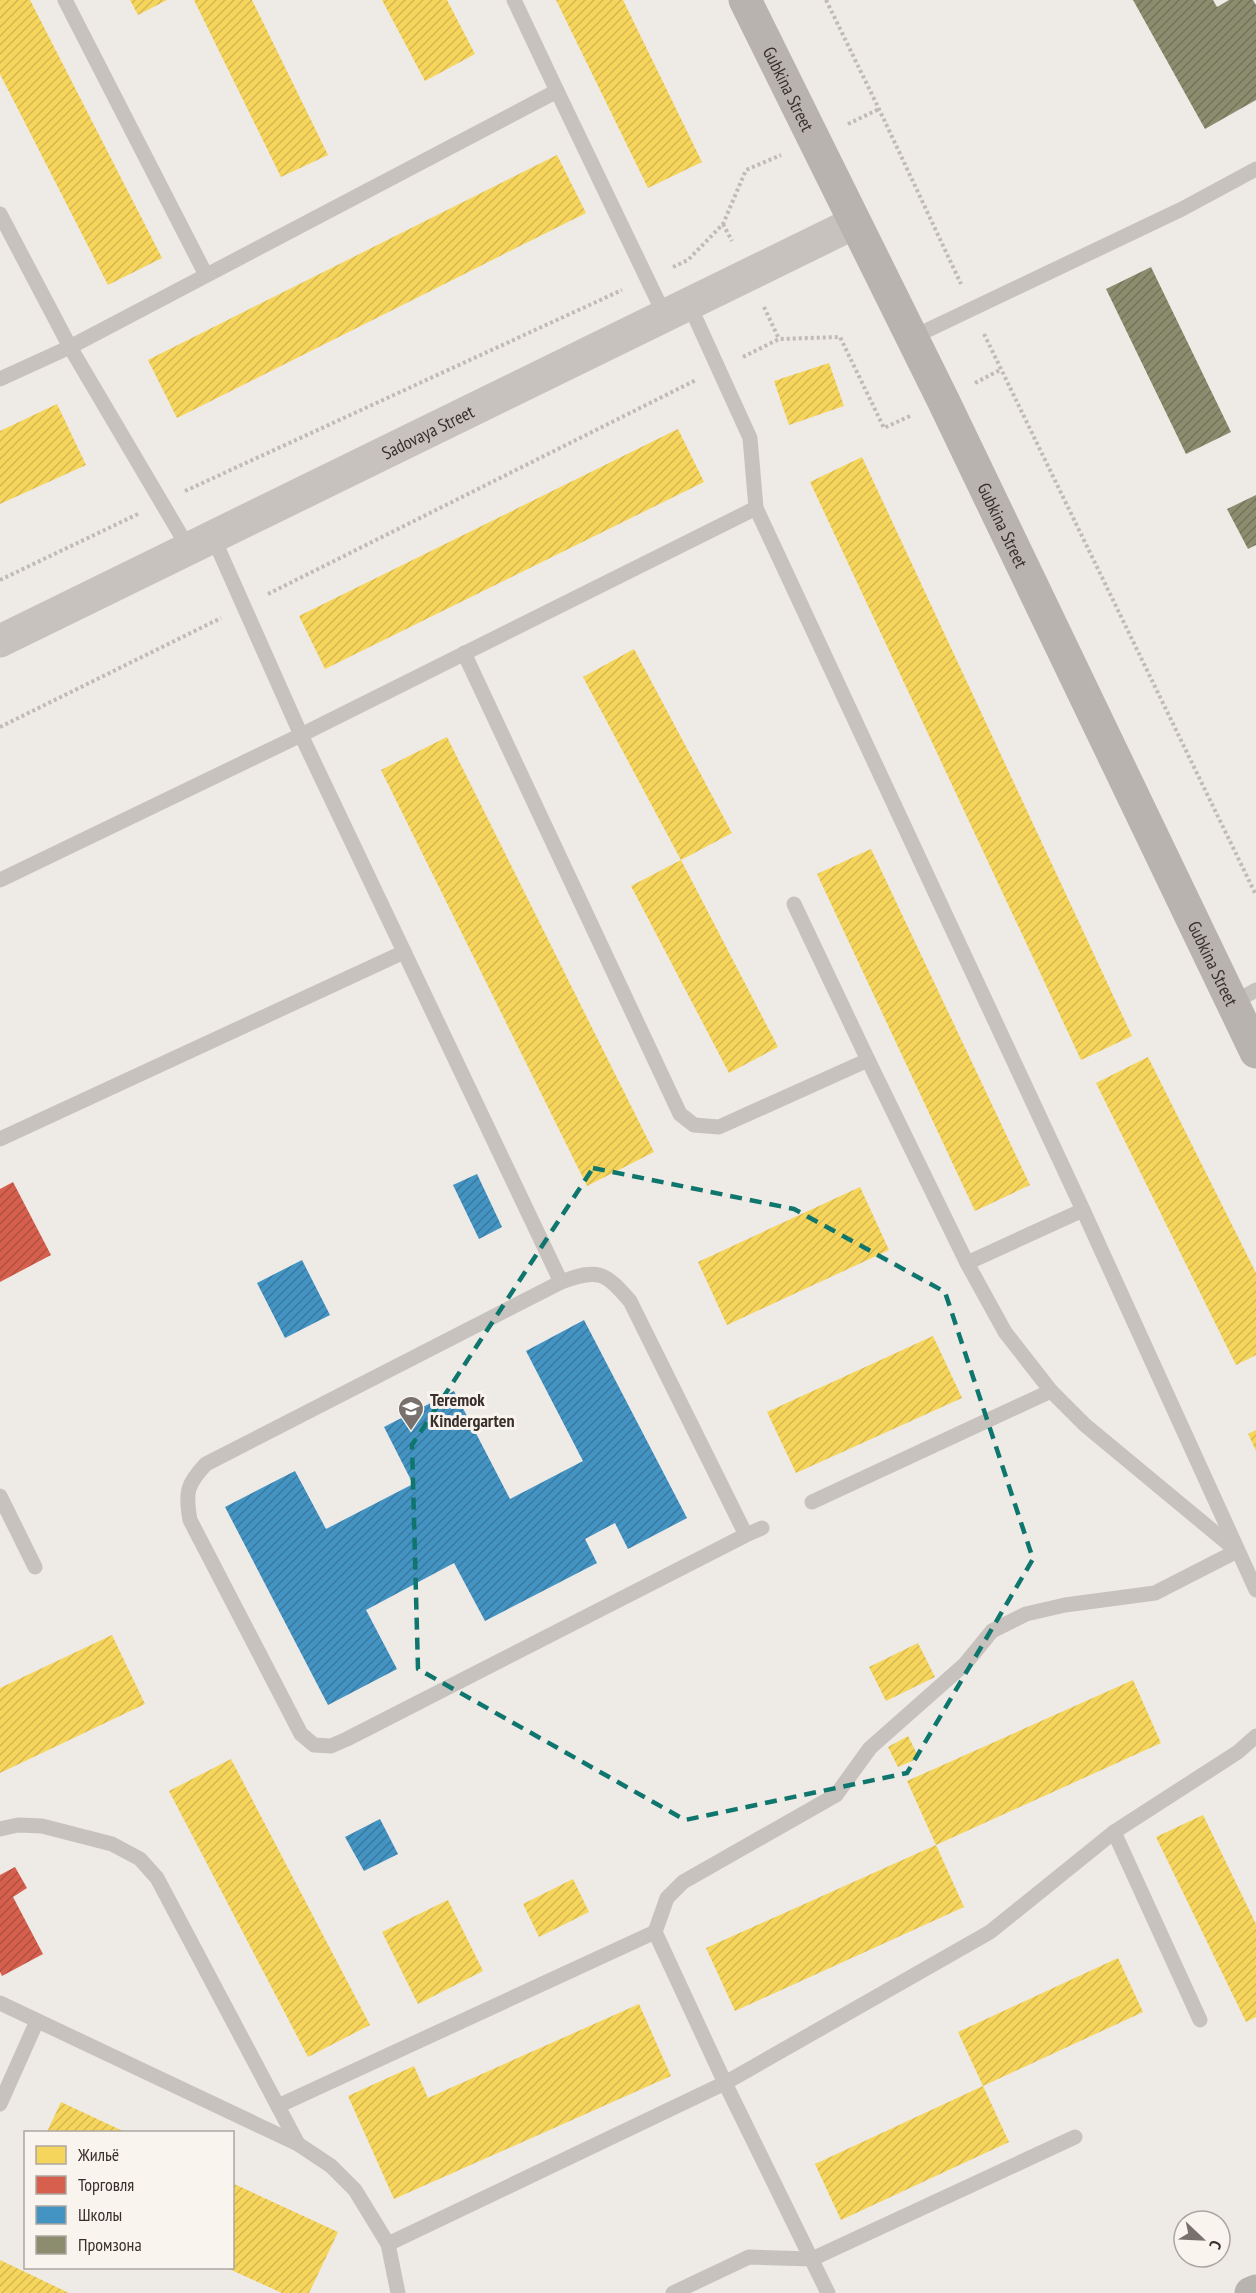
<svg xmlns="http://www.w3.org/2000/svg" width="1256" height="2293" viewBox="0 0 1256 2293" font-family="'PT Sans Narrow',sans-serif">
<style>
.homes{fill:url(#homes-hatch)}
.shops{fill:url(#shops-hatch)}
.schools{fill:url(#schools-hatch)}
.industry{fill:url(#industry-hatch)}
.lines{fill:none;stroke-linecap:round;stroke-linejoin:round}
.path{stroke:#c0bbb7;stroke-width:4;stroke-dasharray:3 3;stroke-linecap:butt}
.service{stroke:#c7c2be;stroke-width:15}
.tertiary{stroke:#c7c2be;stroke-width:33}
.secondary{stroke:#b8b3af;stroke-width:33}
.marked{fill:none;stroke:#0f766e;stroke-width:4.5;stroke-dasharray:12 8;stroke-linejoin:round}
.labels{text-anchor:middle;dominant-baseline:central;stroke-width:6;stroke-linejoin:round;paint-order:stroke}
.street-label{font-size:18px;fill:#39302c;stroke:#f9f4ee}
.poi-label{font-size:18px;font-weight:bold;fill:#39302c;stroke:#f9f4ee;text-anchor:start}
</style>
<defs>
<pattern id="homes-hatch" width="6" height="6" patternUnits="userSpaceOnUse" patternTransform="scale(1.5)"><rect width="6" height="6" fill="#f6d55c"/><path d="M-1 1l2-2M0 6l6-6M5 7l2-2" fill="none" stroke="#d4b750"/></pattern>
<pattern id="shops-hatch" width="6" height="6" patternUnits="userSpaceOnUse" patternTransform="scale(1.5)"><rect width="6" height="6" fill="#d6604d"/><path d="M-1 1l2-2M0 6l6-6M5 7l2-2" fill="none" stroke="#af5040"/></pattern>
<pattern id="schools-hatch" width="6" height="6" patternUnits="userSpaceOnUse" patternTransform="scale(1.5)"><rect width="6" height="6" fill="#4393c3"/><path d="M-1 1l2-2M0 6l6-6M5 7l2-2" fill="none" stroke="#39789f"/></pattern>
<pattern id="industry-hatch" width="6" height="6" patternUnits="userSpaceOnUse" patternTransform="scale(1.5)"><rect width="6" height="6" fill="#8c8c6e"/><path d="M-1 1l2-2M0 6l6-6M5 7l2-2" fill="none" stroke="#73735b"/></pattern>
</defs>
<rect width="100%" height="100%" fill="#eeeae6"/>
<!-- homes -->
<g class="homes">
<path d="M0 0H30L162 258 108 285 0 74Z"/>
<path d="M130 0H167L138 15Z"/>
<path d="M194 0H252L328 155 281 177Z"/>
<path d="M382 0H447L475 54 425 81Z"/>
<path d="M556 0H623L702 162 648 188Z"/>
<path d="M557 155 586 213 177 418 148 360Z"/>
<path d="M829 363 844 406 789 425 774 381Z"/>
<path d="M57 404 86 465 0 504V431Z"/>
<path d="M678 429 704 482 325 669 299 616Z"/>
<path d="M862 457 1132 1036 1081 1060 810 482Z"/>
<path d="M634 649 732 833 681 860 583 677Z"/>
<path d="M447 737 654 1152 587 1186 381 770Z"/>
<path d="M871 849 1030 1185 975 1211 817 874Z"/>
<path d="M681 860 778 1047 729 1073 631 886Z"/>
<path d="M1148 1057 1256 1273V1355L1236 1365 1096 1083Z"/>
<path d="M860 1187 889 1250 727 1325 698 1262Z"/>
<path d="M933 1336 962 1398 796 1473 767 1412Z"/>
<path d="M1256 1430V1451L1248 1434Z"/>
<path d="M112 1635 145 1704 0 1773V1688Z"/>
<path d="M918 1643 935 1677 886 1701 869 1667Z"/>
<path d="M1133 1680 1161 1743 936 1845 907 1781Z"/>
<path d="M908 1736 919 1758 898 1767 888 1747Z"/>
<path d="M231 1759 370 2025 308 2057 169 1791Z"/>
<path d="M1203 1815 1256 1924V2017L1246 2022 1156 1837Z"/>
<path d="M936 1845 964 1907 735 2011 706 1948Z"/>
<path d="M573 1879 589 1912 539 1937 523 1904Z"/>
<path d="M448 1900 483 1971 418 2004 382 1932Z"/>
<path d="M1118 1958 1143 2012 983 2086 958 2032Z"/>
<path d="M639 2004 671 2076 394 2199 348 2096 414 2066 428 2098Z"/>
<path d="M983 2086 1009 2142 841 2220 815 2164Z"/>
<path d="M61 2102 125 2132H47Z"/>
<path d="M232 2183 338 2232 309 2293H282L227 2268H232Z"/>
<path d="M0 2260 69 2293H0Z"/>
</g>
<!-- shops -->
<g class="shops">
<path d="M13 1182 51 1255 0 1282V1189Z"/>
<path d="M15 1867 27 1888 13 1897 43 1954 2 1976 0 1972V1875Z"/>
</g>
<!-- schools -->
<g class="schools">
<path d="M477 1174 502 1227 479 1239 453 1185Z"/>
<path d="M302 1260 330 1315 285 1338 257 1283Z"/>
<path d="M584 1320 687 1518 628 1549 615 1523 585 1539 597 1563 485 1621 454 1563 366 1610 397 1669 328 1705 225 1507 295 1471 326 1529 413 1484 384 1427 454 1391 510 1499 583 1461 526 1351Z"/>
<path d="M380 1819 398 1854 364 1871 345 1837Z"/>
</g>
<!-- industry -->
<g class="industry">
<path d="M1133 0H1213L1217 7 1229 0H1253L1256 5V100L1205 129Z"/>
<path d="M1151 267 1231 432 1186 454 1106 289Z"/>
<path d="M1256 495V545L1248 549 1227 509Z"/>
</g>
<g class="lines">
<!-- path -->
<g class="path">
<path d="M826 0 879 109 961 284"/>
<path d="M848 124 879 109"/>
<path d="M723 224 732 241"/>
<path d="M673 267 688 260 723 224 746 170 781 155"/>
<path d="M764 307 779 339"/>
<path d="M984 334 1256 895"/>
<path d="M743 357 779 339 840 337 884 428 912 415"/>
<path d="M975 383 1000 370"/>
<path d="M185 491 622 290"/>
<path d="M0 580 138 514"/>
<path d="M268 594 696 380"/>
<path d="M0 727 221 618"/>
</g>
<!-- service -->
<g class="service">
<path d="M65 0 206 275"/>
<path d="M514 0 557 91"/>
<path d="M0 214 70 347 189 549"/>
<path d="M689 304 750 438 756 508 1083 1210 1256 1590"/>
<path d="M911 338 1182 209 1256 169"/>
<path d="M0 379 70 347 557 91 665 316"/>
<path d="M213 537 301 735 561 1282"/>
<path d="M464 653 680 1114 694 1125 719 1127 868 1060 967 1263 1083 1210"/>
<path d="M0 880 301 735 756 508"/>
<path d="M794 904 868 1060"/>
<path d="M1233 1003 1256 990"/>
<path d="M0 1139 404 952"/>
<path d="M0 1496 35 1567"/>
<path d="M812 1502 1051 1391"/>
<path d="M746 1535 630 1301C605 1272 598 1268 561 1282L206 1464C187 1484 185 1492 190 1520L301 1734 314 1745 331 1746 347 1739 746 1535 762 1528"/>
<path d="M0 1829 18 1825 42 1826 112 1844 140 1859 157 1878 298 2144"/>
<path d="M1114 1832 1200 2020"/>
<path d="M655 1932 725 2083 828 2293"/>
<path d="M0 2003 298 2144 331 2166 355 2190 388 2244 398 2293"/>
<path d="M0 2104 37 2021"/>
<path d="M278 2106 655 1932 667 1898 683 1882 836 1795 870 1748 965 1664 992 1631 1026 1614 1065 1605 1155 1593 1237 1551 1085 1425 1051 1391 1005 1332 967 1263"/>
<path d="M388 2244 725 2083 990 1932 1114 1832 1238 1752 1256 1736"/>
<path d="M673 2293 749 2257 812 2259 1075 2137"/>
</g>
<!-- tertiary -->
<path class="tertiary" id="s1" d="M0 641 854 223"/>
<!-- secondary -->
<g class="secondary">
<path id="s2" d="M745 0 943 400 1256 1052"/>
<path d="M1251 2293 1256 2291"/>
</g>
</g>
<!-- marked area -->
<path class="marked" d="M593 1168 794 1209 945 1292 1033 1559 907 1773 685 1820 418 1669 412 1445Z"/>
<!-- icons -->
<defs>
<symbol id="school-pin" viewBox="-11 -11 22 30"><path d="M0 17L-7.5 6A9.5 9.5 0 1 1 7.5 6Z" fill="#78716d" stroke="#f9f4ee"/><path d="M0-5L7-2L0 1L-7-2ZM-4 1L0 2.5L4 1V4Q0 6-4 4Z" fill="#fff"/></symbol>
</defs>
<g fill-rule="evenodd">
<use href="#school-pin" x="396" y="1394" width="30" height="40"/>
</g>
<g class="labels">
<!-- street labels -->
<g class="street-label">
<text stroke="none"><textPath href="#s2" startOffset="99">Gubkina Street</textPath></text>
<text stroke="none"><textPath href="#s1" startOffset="476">Sadovaya Street</textPath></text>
<text stroke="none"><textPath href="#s2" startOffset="585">Gubkina Street</textPath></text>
<text stroke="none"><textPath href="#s2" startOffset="1071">Gubkina Street</textPath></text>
</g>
<!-- poi labels -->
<g class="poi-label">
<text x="430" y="1399">Teremok<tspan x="430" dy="21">Kindergarten</tspan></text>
</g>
</g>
<!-- legend -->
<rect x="24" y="2131" width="210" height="138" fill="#f9f4ee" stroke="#aca6a0" stroke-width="1.5"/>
<rect x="36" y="2146" width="30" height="18" fill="#f6d55c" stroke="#aca6a0" stroke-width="1.5"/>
<text x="78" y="2161" font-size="18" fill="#39302c">Жильё</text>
<rect x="36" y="2176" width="30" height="18" fill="#d6604d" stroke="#aca6a0" stroke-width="1.5"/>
<text x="78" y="2191" font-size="18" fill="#39302c">Торговля</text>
<rect x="36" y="2206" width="30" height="18" fill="#4393c3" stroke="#aca6a0" stroke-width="1.5"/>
<text x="78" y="2221" font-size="18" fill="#39302c">Школы</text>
<rect x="36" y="2236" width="30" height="18" fill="#8c8c6e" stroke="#aca6a0" stroke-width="1.5"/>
<text x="78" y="2251" font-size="18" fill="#39302c">Промзона</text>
<!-- north arrow -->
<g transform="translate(1202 2239) rotate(113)"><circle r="28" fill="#f9f4ee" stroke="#aca6a0" stroke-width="1.5"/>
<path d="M0-4.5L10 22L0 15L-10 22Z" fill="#78716d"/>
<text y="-9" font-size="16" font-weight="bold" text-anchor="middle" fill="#39302c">С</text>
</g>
</svg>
